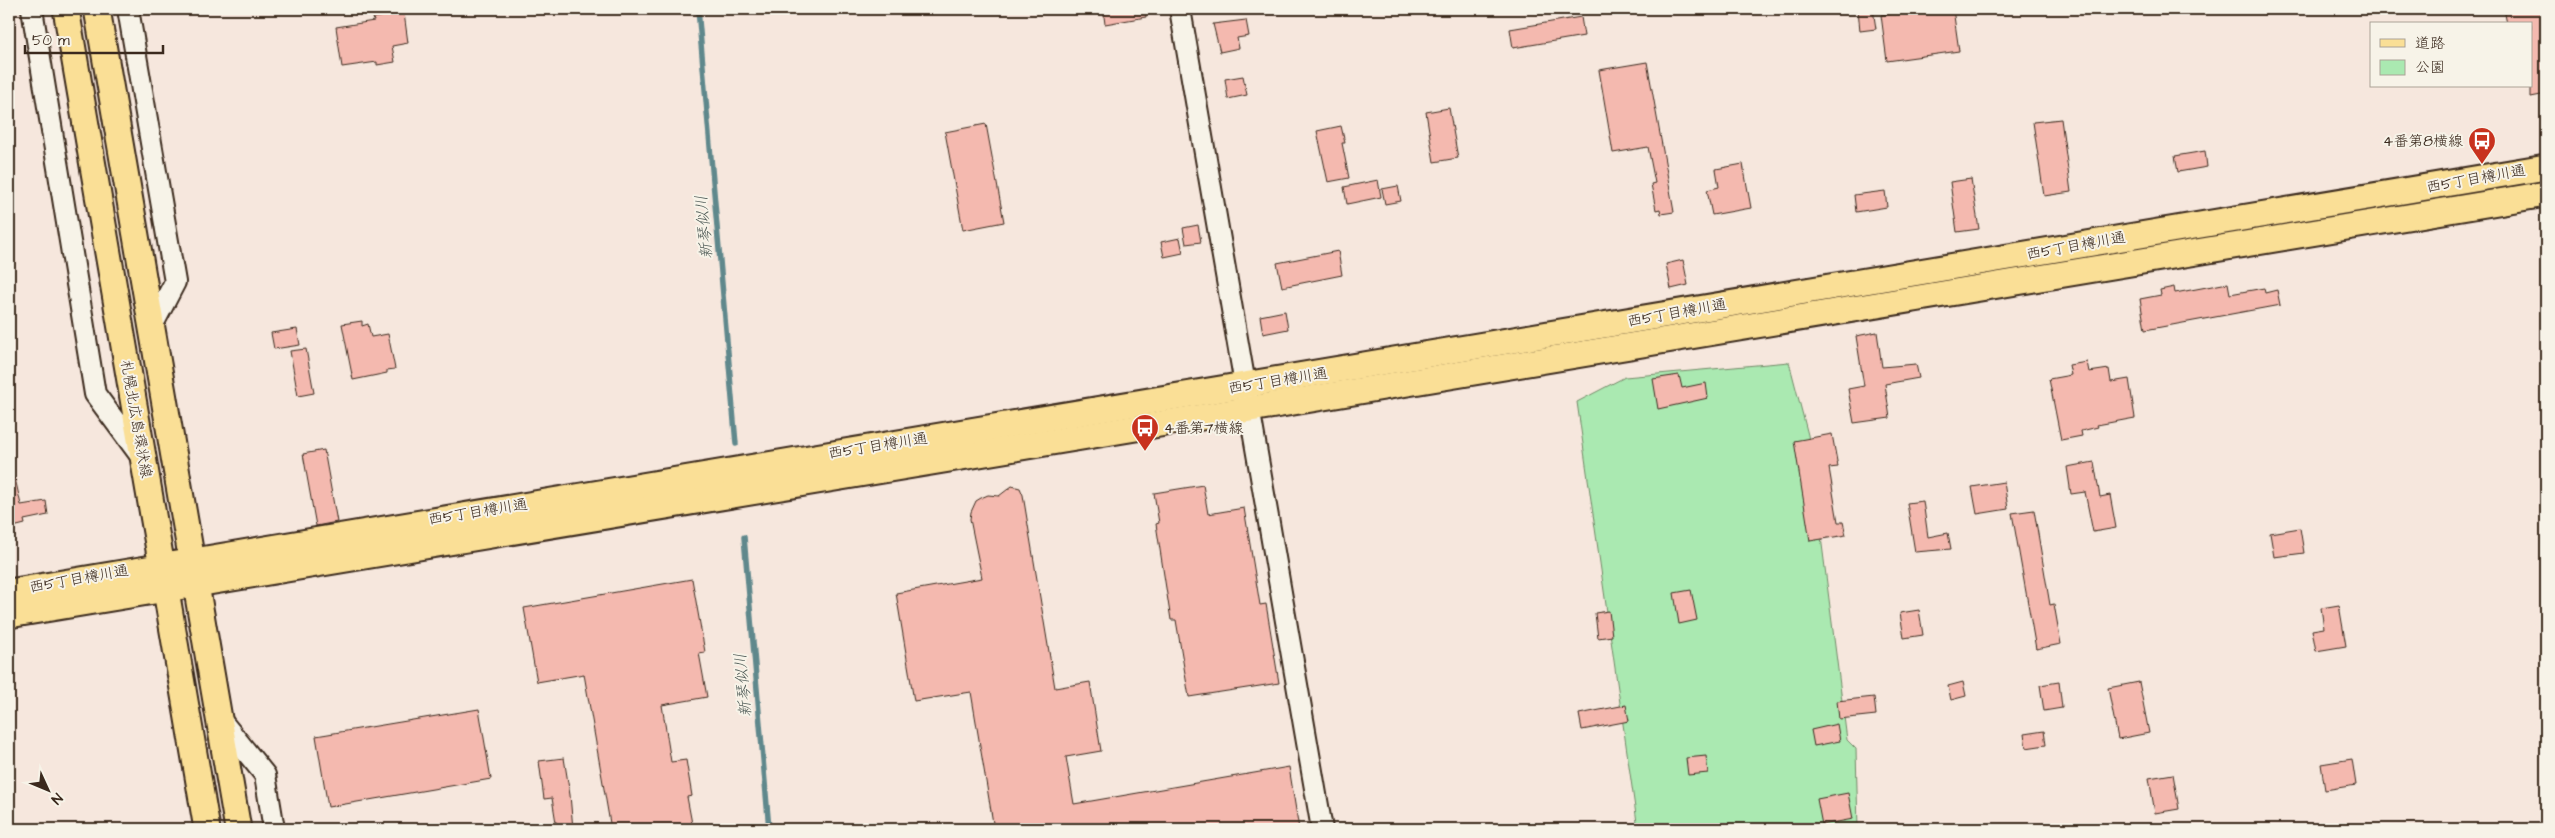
<svg xmlns="http://www.w3.org/2000/svg" width="2555" height="838" viewBox="0 0 2555 838" font-family="'Architects Daughter','Klee One',sans-serif">
<style>
.green{fill:#aae9b1;stroke:#728a68}
.lines{fill:none;stroke-linecap:round;stroke-linejoin:round}
.stream{stroke:#5f888c;stroke-width:5.5}
.building{fill:#f4b9af;stroke:#3b2a1e}
.minor-casing{stroke:#3b2a1e;stroke-width:24}
.major-casing{stroke:#3b2a1e;stroke-width:29}
.minor{stroke:#f7f3e8;stroke-width:20}
.major{stroke:#fadf96;stroke-width:25}
.labels{text-anchor:middle;dominant-baseline:central;stroke-width:4;stroke-linejoin:round;paint-order:stroke}
.poi-label{font-size:15px;fill:#3b2a1e;stroke:#f7f3e8;text-anchor:end}
.street-label{font-size:15px;fill:#3b2a1e;stroke:#f7f3e8}
.water-label{font-size:16px;font-style:italic;fill:#4d5955;stroke:#f7f3e8}
</style>
<rect width="100%" height="100%" fill="#f6e7dd"/>
<filter id="ink" filterUnits="userSpaceOnUse"><feTurbulence type="fractalNoise" baseFrequency=".02" numOctaves="2"/><feDisplacementMap in="SourceGraphic" scale="10" xChannelSelector="R" yChannelSelector="G"/><feConvolveMatrix kernelMatrix="1 2 1 2 8 2 1 2 1" color-interpolation-filters="sRGB"/></filter>
<g filter="url(#ink)">
<!-- green -->
<path class="green" d="M1789 362 1808 435 1847 740 1856 749 1858 829H1638L1577 402 1625 377Z"/>
<g class="lines">
<!-- stream -->
<g class="stream">
<path d="M698 9 736 444"/>
<path d="M744 537 769 829"/>
</g>
</g>
<!-- building -->
<g class="building">
<path d="M1103 9H1145L1146 17 1105 24Z"/>
<path d="M1858 9H1873L1876 29 1860 31Z"/>
<path d="M1928 9H1953L1959 51 1887 61 1881 15Z"/>
<path d="M2504 9H2546V94L2531 97V24H2507Z"/>
<path d="M404 13 408 43 392 46 395 62 377 65V62L342 67 336 27 374 21 373 18Z"/>
<path d="M1581 17 1584 36 1513 48 1510 29Z"/>
<path d="M1246 20 1249 36 1237 38 1239 48 1220 52 1213 24Z"/>
<path d="M1647 62 1674 212 1661 214 1660 209 1656 210 1651 184 1655 183 1648 147 1613 153 1599 70Z"/>
<path d="M1243 76 1247 95 1228 99 1225 79Z"/>
<path d="M1449 108 1458 158 1434 162 1426 112Z"/>
<path d="M2061 119 2071 192 2044 196 2033 122Z"/>
<path d="M986 124 1004 222 963 230 945 132Z"/>
<path d="M1341 126 1345 143H1342L1349 178 1328 182 1317 131Z"/>
<path d="M2205 151 2207 167 2178 172 2175 156Z"/>
<path d="M1743 164 1751 208 1712 215 1707 190 1719 187 1716 169Z"/>
<path d="M1971 179 1979 229 1957 232 1950 182Z"/>
<path d="M1378 180 1381 197 1347 204 1344 187Z"/>
<path d="M1398 186 1401 201 1385 204 1382 189Z"/>
<path d="M1885 191 1887 207 1856 212 1854 195Z"/>
<path d="M1198 225 1201 242 1186 244 1183 228Z"/>
<path d="M1180 238 1183 253 1164 257 1161 242Z"/>
<path d="M1338 251 1342 275 1282 287 1277 263Z"/>
<path d="M1683 260 1688 285 1671 289 1666 264Z"/>
<path d="M2228 283 2230 294 2264 288 2265 293 2277 290 2280 305 2145 330 2140 299 2161 295 2160 290 2174 287 2175 293Z"/>
<path d="M1285 311 1288 329 1263 334 1260 316Z"/>
<path d="M362 321V326L368 324 371 337 388 334 395 369 387 370V373L353 380 342 324Z"/>
<path d="M297 329 300 345 274 349 271 333Z"/>
<path d="M1877 332 1882 367 1916 364 1919 378 1885 384 1890 418 1854 423 1848 389 1864 386 1856 336Z"/>
<path d="M306 349 314 393 298 396 290 351Z"/>
<path d="M2087 362 2089 372 2109 369 2111 382 2129 379 2135 418 2097 425 2098 427 2081 431 2082 436 2061 440 2049 379 2071 375 2069 365Z"/>
<path d="M1679 375 1682 388 1706 383 1708 398 1658 409 1653 379Z"/>
<path d="M1832 434 1838 467 1829 468 1838 522H1843L1846 535 1810 541 1794 441Z"/>
<path d="M324 450 337 522 316 526 303 454Z"/>
<path d="M2094 462 2100 497 2110 495 2116 528 2093 532 2085 492 2071 494 2067 467Z"/>
<path d="M15 478 21 505 46 501 48 515 24 520 25 524 9 528V479Z"/>
<path d="M2004 482 2008 509 1977 514 1972 487Z"/>
<path d="M1203 485 1208 514 1244 508 1260 605 1266 604 1279 683 1189 697 1176 620H1171L1156 524 1159 523 1154 493Z"/>
<path d="M1012 486 1020 488 1023 495 1055 688 1090 682 1101 751 1066 757 1074 804 1289 767 1299 829H994L971 692 914 701 896 593 982 578 970 519 971 512 976 501 981 498 988 495 999 496Z"/>
<path d="M1923 501 1928 537 1948 533 1951 549 1915 552 1907 503Z"/>
<path d="M2034 510 2050 605 2054 604 2061 644 2036 649 2012 513Z"/>
<path d="M2300 528 2304 553 2274 557 2270 533Z"/>
<path d="M692 579 705 652 699 653 707 697 662 705 671 762 686 760 692 796 687 797 693 829H611L584 674 537 682 524 608Z"/>
<path d="M1691 590 1697 620 1679 624 1674 593Z"/>
<path d="M2339 605 2346 646 2316 651 2312 630 2324 628 2321 608Z"/>
<path d="M1919 610 1923 635 1904 638 1900 613Z"/>
<path d="M1609 611 1612 636 1598 638 1595 613Z"/>
<path d="M1963 682 1966 696 1951 700 1948 686Z"/>
<path d="M2059 682 2062 708 2044 711 2040 685Z"/>
<path d="M2139 682 2149 733 2118 739 2108 688Z"/>
<path d="M1874 697 1876 715 1839 719 1837 701Z"/>
<path d="M1626 705 1629 721 1582 730 1579 714Z"/>
<path d="M479 709 491 779 328 807 316 736Z"/>
<path d="M1837 724 1840 741 1814 746 1811 730Z"/>
<path d="M2044 731 2046 745 2026 748 2024 734Z"/>
<path d="M1706 756 1708 773 1688 775 1686 758Z"/>
<path d="M564 758 570 795 573 829H557L552 798 544 799 539 761Z"/>
<path d="M2352 759 2356 785 2325 790 2321 764Z"/>
<path d="M2173 774 2179 809 2155 813 2149 778Z"/>
<path d="M1848 793 1853 819 1822 825 1817 799Z"/>
</g>
<g class="lines">
<defs>
<g id="minor">
<path d="M32 9 95 394 143 459"/>
<path d="M128 9 175 282 151 328"/>
<path d="M1180 9 1322 829"/>
<path d="M219 718 265 775 274 829"/>
</g>
<g id="major">
<path d="M66 9 207 829"/>
<path d="M97 9 238 829"/>
<path d="M9 592 2546 167"/>
<path d="M9 615 2546 194"/>
</g>
</defs>
<!-- minor casing -->
<use href="#minor" class="minor-casing"/>
<!-- major casing -->
<use href="#major" class="major-casing"/>
<!-- minor -->
<use href="#minor" class="minor"/>
<!-- major -->
<use href="#major" class="major"/>
</g>
</g>
<!-- icons -->
<defs>
<symbol id="bus-pin" viewBox="-11 -11 22 30"><path d="M0 17L-7.5 6A9.5 9.5 0 1 1 7.5 6Z" fill="#c8321e" stroke="#f7f3e8"/><path d="M-5-6H5V4H4V6H2V4H-2V6H-4V4H-5ZM-3.5-4V0h7V-4ZM-3.5 1.2v1.5H-2V1.2ZM2 1.2v1.5H3.5V1.2Z" fill="#fff"/></symbol>
</defs>
<g fill-rule="evenodd">
<use href="#bus-pin" x="2466" y="125" width="32" height="43"/>
<use href="#bus-pin" x="1129" y="412" width="32" height="43"/>
</g>
<g class="labels">
<!-- poi labels -->
<g class="poi-label">
<text x="2463" y="141">4番第8横線</text>
<text x="1164" y="428" text-anchor="start">4番第7横線</text>
</g>
<!-- street labels -->
<g class="street-label">
<text transform="translate(2476 179) rotate(-10)">西5丁目樽川通</text>
<text transform="translate(2076 246) rotate(-10)">西5丁目樽川通</text>
<text transform="translate(1677 313) rotate(-10)">西5丁目樽川通</text>
<text transform="translate(1278 381) rotate(-9)">西5丁目樽川通</text>
<text transform="translate(136 419) rotate(80)">札幌北広島環状線</text>
<text transform="translate(878 446) rotate(-9)">西5丁目樽川通</text>
<text transform="translate(478 512) rotate(-9)">西5丁目樽川通</text>
<text transform="translate(79 579) rotate(-10)">西5丁目樽川通</text>
</g>
<!-- water labels -->
<g class="water-label">
<text transform="translate(704 227) rotate(-95)">新琴似川</text>
<text transform="translate(743 685) rotate(-95)">新琴似川</text>
</g>
</g>
<!-- margin -->
<rect width="2555" height="838" fill="none" stroke="#f7f3e8" stroke-width="30"/>
<rect x="15" y="15" width="2525" height="808" fill="none" stroke="#3b2a1e" stroke-width="2" filter="url(#ink)"/>
<!-- legend -->
<rect x="2370" y="22" width="162" height="65" fill="#f7f3e8" stroke="#aca397"/>
<rect x="2380" y="39" width="25" height="8" fill="#fadf96" stroke="#aca397"/>
<text x="2415" y="48" font-size="15" fill="#3b2a1e">道路</text>
<rect x="2380" y="60" width="25" height="15" fill="#aae9b1" stroke="#aca397"/>
<text x="2415" y="72" font-size="15" fill="#3b2a1e">公園</text>
<!-- north arrow -->
<g transform="translate(48 790) rotate(134)" stroke="#f7f3e8" stroke-width="4" paint-order="stroke">
<path d="M0-4L9 19L0 12L-9 19Z" fill="#3b2a1e"/>
<text y="-8" font-size="14" font-weight="bold" text-anchor="middle" fill="#3b2a1e">N</text>
</g>
<!-- scale -->
<path d="M25 45v8h138v-8" fill="none" stroke="#3b2a1e" stroke-width="2.5"/>
<text x="32" y="45" font-size="15" fill="#3b2a1e" stroke="#f7f3e8" stroke-width="4" paint-order="stroke">50 m</text>
</svg>
